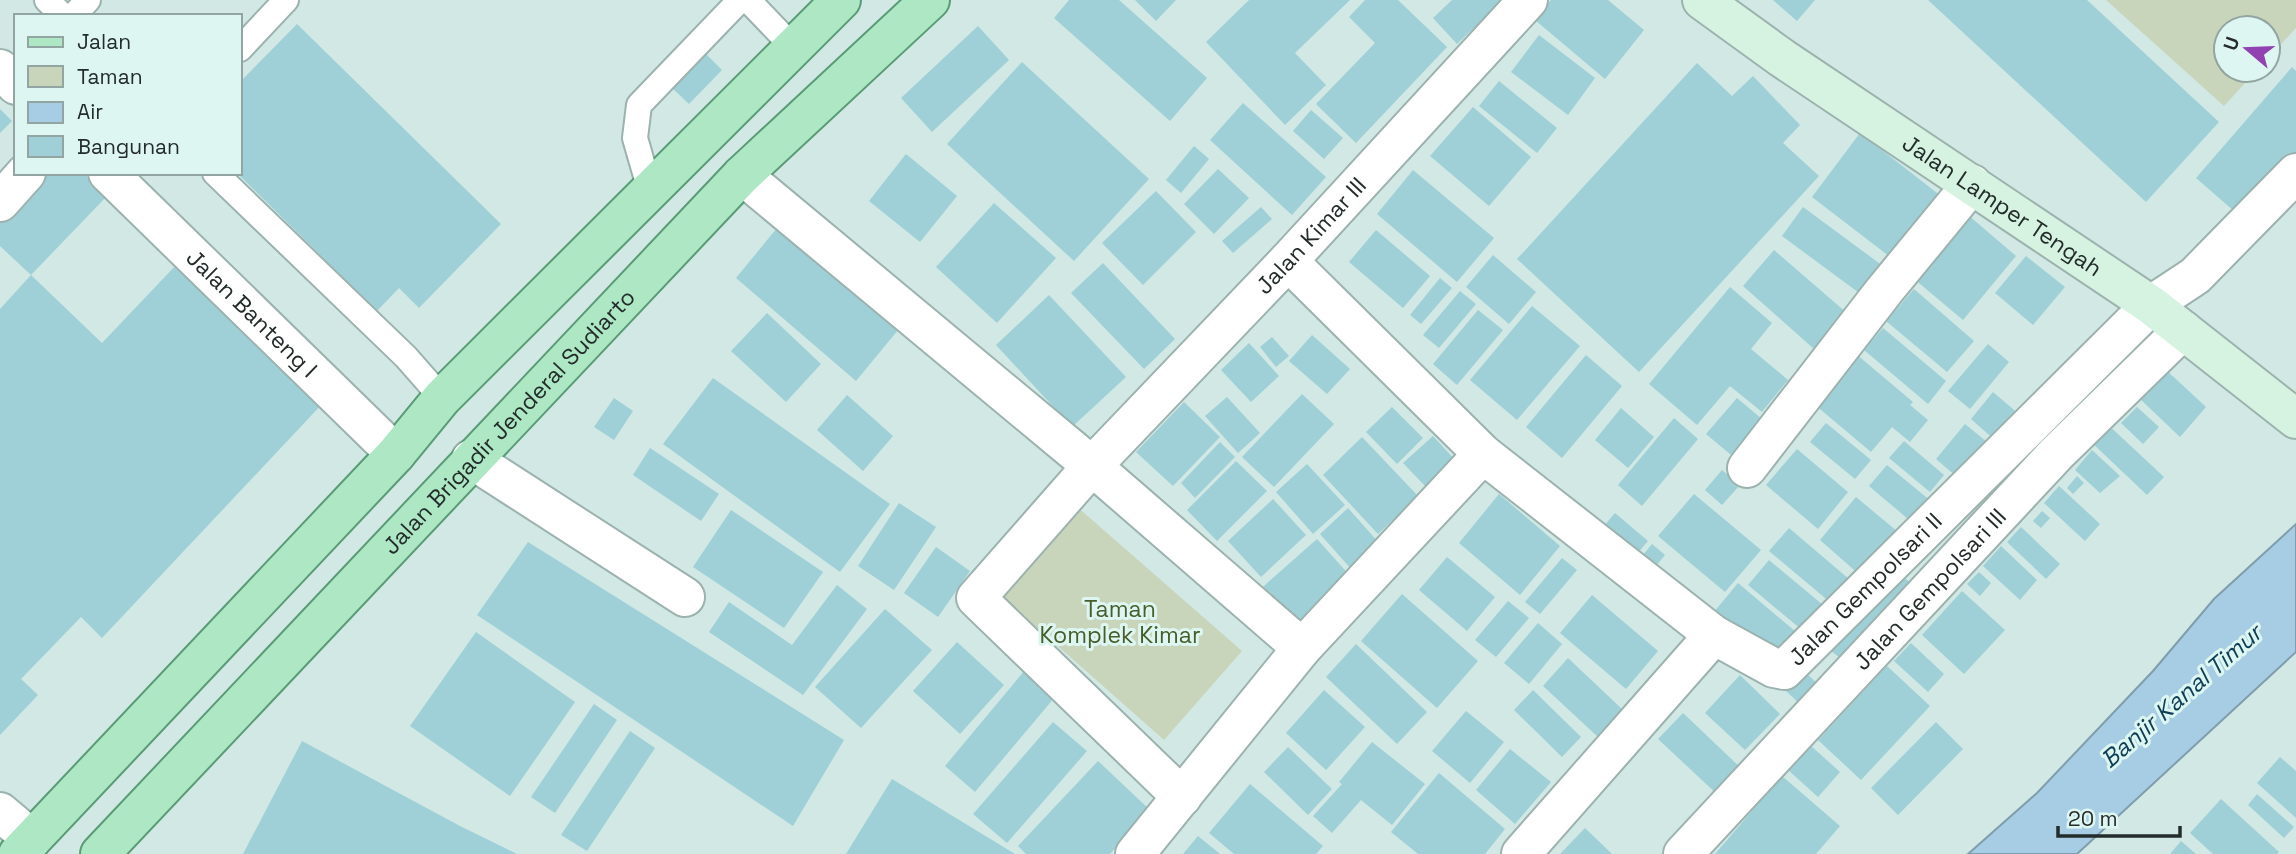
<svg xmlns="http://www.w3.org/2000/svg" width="2296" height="854" viewBox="0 0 2296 854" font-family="'Space Grotesk',sans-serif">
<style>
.green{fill:#c8d5bb}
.water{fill:#a7cde4;stroke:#7f9dac;stroke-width:2}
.building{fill:#9fd0d8}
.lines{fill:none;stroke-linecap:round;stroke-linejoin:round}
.service-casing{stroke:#9cb2ae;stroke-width:28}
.minor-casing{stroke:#9cb2ae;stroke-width:42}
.secondary-casing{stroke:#9cb2ae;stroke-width:42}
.primary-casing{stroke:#599b75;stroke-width:42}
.service{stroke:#fff;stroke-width:24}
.minor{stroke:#fff;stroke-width:38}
.secondary{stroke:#d6f3e2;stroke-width:38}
.primary{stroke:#ade7c4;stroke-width:38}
.labels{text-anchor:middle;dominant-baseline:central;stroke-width:6;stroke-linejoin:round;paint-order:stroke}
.street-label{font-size:23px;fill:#232c2b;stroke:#def6f1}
.park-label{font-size:23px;fill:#465e2a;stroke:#def6f1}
.water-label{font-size:24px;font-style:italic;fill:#0d3e56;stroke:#def6f1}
</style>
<rect width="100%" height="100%" fill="#d1e8e4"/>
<!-- green -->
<g class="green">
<path d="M2106 0H2296V28L2268 58V28H2226V70H2257L2224 106Z"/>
<path d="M1075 505 1242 651 1164 740 998 593Z"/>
</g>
<!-- water -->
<path class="water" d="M2296 524V652L2077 854H1968L2037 793 2153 671 2214 599Z"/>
<!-- building -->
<g class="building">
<path d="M1069 0H1119L1207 78 1170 121 1054 18Z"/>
<path d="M1135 0H1176L1156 21Z"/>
<path d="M1249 0H1350L1295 53 1326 85 1285 125 1206 42Z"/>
<path d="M1365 0H1398L1447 47 1356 143 1316 104 1375 43 1349 17Z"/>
<path d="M1452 0H1503L1457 44 1433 18Z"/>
<path d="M1551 0H1608L1644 30 1605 79 1535 20Z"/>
<path d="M1773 0H1815L1797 21Z"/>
<path d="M1928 0H2087L2219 122 2146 202Z"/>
<path d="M297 24 501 224 419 308 399 288 377 311 237 173H240V82Z"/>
<path d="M978 26 1009 60 932 132 901 98Z"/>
<path d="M1539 35 1595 78 1568 115 1511 72Z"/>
<path d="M703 51 722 70 689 104 670 86Z"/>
<path d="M1022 62 1149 179 1074 261 947 144Z"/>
<path d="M1697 63 1732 96 1753 76 1800 125 1783 143 1819 176 1639 372 1517 259Z"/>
<path d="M2292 67 2296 71V156L2242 218 2196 178Z"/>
<path d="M1499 81 1557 128 1537 153 1479 106Z"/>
<path d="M1243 103 1326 177 1292 215 1210 140Z"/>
<path d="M1473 107 1531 157 1489 206 1430 156Z"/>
<path d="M0 109 12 121 0 133Z"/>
<path d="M1311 110 1343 138 1324 159 1293 131Z"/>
<path d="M1860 133 1946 200 1898 263 1812 197Z"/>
<path d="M1194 146 1209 159 1181 193 1166 180Z"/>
<path d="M906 154 957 196 920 242 869 201Z"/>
<path d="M1218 169 1249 198 1214 234 1184 204Z"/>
<path d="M1413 170 1494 238 1457 282 1377 214Z"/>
<path d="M43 173H83L107 196 31 275 0 246V219Z"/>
<path d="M1156 191 1196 232 1143 285 1102 243Z"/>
<path d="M994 203 1056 258 997 323 936 267Z"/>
<path d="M1261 207 1272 219 1233 253 1222 241Z"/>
<path d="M1803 207 1887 269 1866 298 1782 236Z"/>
<path d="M1961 209 2016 256 1963 320 1907 273Z"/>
<path d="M782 222 903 324 856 381 736 278Z"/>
<path d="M1376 230 1430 276 1403 308 1349 262Z"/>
<path d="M1774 250 1855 320 1823 357 1743 286Z"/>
<path d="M1493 255 1536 292 1509 324 1466 287Z"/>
<path d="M2026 256 2065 287 2033 325 1995 293Z"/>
<path d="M178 263 324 402 102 638 81 617 21 679 38 695 0 735V309L31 275 102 343Z"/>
<path d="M1103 263 1175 339 1144 369 1071 293Z"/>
<path d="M1440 278 1452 288 1421 324 1410 315Z"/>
<path d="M1730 287 1772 323 1751 349 1788 380 1762 412 1730 386 1697 425 1649 384Z"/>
<path d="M1914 289 1974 341 1947 372 1886 321Z"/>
<path d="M1460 291 1476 304 1439 348 1423 335Z"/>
<path d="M1049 295 1126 377 1072 427 996 345Z"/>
<path d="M1532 306 1580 346 1517 420 1470 380Z"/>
<path d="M1478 310 1503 330 1457 385 1433 364Z"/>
<path d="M767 313 821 364 786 402 731 351Z"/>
<path d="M1883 328 1946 381 1928 404 1864 350Z"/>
<path d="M1312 335 1350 369 1327 394 1289 361Z"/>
<path d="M1272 337 1289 356 1276 367 1260 347Z"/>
<path d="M1249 343 1279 376 1251 402 1221 370Z"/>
<path d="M1988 344 2009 362 1970 409 1948 391Z"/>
<path d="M1856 354 1913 402 1910 405 1928 420 1910 442 1892 427 1871 452 1814 404Z"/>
<path d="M1586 355 1622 386 1562 458 1526 427Z"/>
<path d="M2164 368 2206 407 2180 437 2137 396Z"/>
<path d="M713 378 890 504 840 572 663 444Z"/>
<path d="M1993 392 2020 415 1997 442 1971 419Z"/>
<path d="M1302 394 1334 424 1274 487 1242 457Z"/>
<path d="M847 395 893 436 863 471 817 430Z"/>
<path d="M1227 397 1260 433 1238 453 1205 416Z"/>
<path d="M614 398 633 411 614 440 594 427Z"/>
<path d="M1737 398 1768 424 1737 460 1706 434Z"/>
<path d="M1184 402 1220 437 1173 486 1136 452Z"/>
<path d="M1392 407 1423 438 1397 464 1366 432Z"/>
<path d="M2137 407 2159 427 2143 444 2121 423Z"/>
<path d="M1621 408 1654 437 1628 468 1595 440Z"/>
<path d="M1674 418 1698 439 1642 506 1618 485Z"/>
<path d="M2104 421 2164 477 2147 495 2088 439Z"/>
<path d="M1826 423 1871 460 1855 479 1810 442Z"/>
<path d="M1965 424 1987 442 1957 477 1936 459Z"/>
<path d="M1433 436 1455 460 1426 487 1403 463Z"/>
<path d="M1362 437 1418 496 1378 534 1323 475Z"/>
<path d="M1904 441 1944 475 1930 492 1889 458Z"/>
<path d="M1220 442 1235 457 1195 498 1181 483Z"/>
<path d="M650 448 719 494 701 521 633 475Z"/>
<path d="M1797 449 1848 492 1818 529 1766 485Z"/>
<path d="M2092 450 2120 476 2100 493 2075 470Z"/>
<path d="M1236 461 1267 491 1217 541 1187 510Z"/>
<path d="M1307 464 1345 505 1313 534 1276 492Z"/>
<path d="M1887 465 1932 502 1914 524 1869 486Z"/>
<path d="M1722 470 1740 485 1722 505 1705 490Z"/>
<path d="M2077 476 2084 483 2073 494 2067 488Z"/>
<path d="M2059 486 2100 524 2085 541 2044 503Z"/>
<path d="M1499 494 1560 546 1520 595 1459 543Z"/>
<path d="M1694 494 1761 550 1725 592 1658 536Z"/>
<path d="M1856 497 1898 532 1861 576 1820 540Z"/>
<path d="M1273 499 1306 535 1261 577 1228 541Z"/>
<path d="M899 503 936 527 894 590 858 566Z"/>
<path d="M1348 508 1380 544 1352 570 1320 534Z"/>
<path d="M731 510 823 572 784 628 693 567Z"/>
<path d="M2042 511 2050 518 2041 528 2033 521Z"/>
<path d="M1615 513 1648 541 1636 555 1603 527Z"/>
<path d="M2021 527 2060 564 2046 579 2007 542Z"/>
<path d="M1789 528 1856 585 1837 608 1769 551Z"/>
<path d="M1317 539 1352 578 1292 632 1256 593Z"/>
<path d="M528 542 844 740 793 826 477 615Z"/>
<path d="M1652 544 1665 555 1651 572 1638 561Z"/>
<path d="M2001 546 2037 580 2020 600 1983 566Z"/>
<path d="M936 547 970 571 938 617 904 593Z"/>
<path d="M1447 557 1495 597 1467 631 1419 590Z"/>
<path d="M1562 558 1577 570 1540 614 1525 602Z"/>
<path d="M1769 560 1823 605 1802 630 1748 585Z"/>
<path d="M1896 571 1912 584 1848 664 1831 651Z"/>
<path d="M1979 572 1991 583 1980 596 1967 584Z"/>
<path d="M1738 583 1802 637 1777 666 1714 612Z"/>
<path d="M837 585 867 609 803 695 709 632 729 602 792 645Z"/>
<path d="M1962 591 2005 630 1964 674 1922 635Z"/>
<path d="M1402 594 1478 661 1437 708 1361 641Z"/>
<path d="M1592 595 1658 651 1626 689 1560 633Z"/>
<path d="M1508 601 1529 618 1496 657 1475 640Z"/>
<path d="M885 609 932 650 861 728 815 687Z"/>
<path d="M1538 623 1562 644 1529 684 1504 663Z"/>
<path d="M476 632 575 702 510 796 410 726Z"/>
<path d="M957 642 1004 685 960 734 913 691Z"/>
<path d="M1911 643 1944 674 1928 692 1894 661Z"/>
<path d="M1356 644 1427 712 1397 744 1326 677Z"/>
<path d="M1568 658 1623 710 1598 737 1543 686Z"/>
<path d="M1887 666 1930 706 1861 780 1818 740Z"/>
<path d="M1025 670 1055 697 975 792 945 766Z"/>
<path d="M1805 672 1821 687 1803 707 1786 691Z"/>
<path d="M1740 675 1780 714 1745 750 1705 713Z"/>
<path d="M1324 690 1365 727 1326 770 1286 733Z"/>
<path d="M1533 690 1581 737 1562 757 1514 710Z"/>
<path d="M594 704 617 720 555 813 531 797Z"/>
<path d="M1466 711 1504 742 1470 783 1432 751Z"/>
<path d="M1683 713 1743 770 1719 796 1658 739Z"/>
<path d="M1053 722 1087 751 1007 843 973 814Z"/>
<path d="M1936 722 1963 749 1898 815 1871 788Z"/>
<path d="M630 731 655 748 587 851 561 835Z"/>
<path d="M302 741 460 826 517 854H243Z"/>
<path d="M1372 742 1425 784 1392 825 1361 800 1332 833 1313 816 1342 784 1339 782Z"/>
<path d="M1810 745 1840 772 1818 797 1787 769Z"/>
<path d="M1288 747 1332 789 1308 815 1264 772Z"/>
<path d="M1510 749 1551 782 1515 824 1476 790Z"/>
<path d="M2280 757 2296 771V818L2257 783Z"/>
<path d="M1098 761 1150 810 1110 854H1026L1018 846Z"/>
<path d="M1439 773 1505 829 1485 854H1418L1391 832Z"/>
<path d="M1782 776 1840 826 1816 854H1715Z"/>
<path d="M892 779 1015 854H846Z"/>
<path d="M1250 784 1323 846 1316 854H1234L1209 833Z"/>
<path d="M2257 794 2294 827 2284 838 2248 805Z"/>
<path d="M2221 799 2279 852 2277 854H2213L2190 833Z"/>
<path d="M1585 828 1612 854H1560Z"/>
<path d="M1198 836 1220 854H1183Z"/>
<path d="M2181 841 2196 854H2170Z"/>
</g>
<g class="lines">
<defs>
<g id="service">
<path d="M47 0 63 16"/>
<path d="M748 0 793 47"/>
<path d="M73 16 88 0"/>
<path d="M240 49 286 0"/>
<path d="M215 173 406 357 442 398"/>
<path d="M650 190 635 138 639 105 740 0"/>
</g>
<g id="minor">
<path d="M0 69 16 85"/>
<path id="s1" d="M108 173 396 454"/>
<path d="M742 175 1092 466 1302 648"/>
<path d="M0 202 26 173"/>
<path id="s2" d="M1288 261 1483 454 1714 635 1774 668 1784 670 2151 305 2195 276 2296 173"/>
<path d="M471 459 685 597"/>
<path d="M1747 468 1884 291 1972 184"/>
<path id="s3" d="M1182 797 976 598 1092 466 1288 261 1528 0"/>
<path d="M0 812 32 839"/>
<path d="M1135 854 1302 648 1483 454"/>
<path d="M1521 854 1714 635"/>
<path id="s4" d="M1683 854 2056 454 2183 330"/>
</g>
<g id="secondary">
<path id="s5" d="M1702 0 1782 58 2151 305 2296 419"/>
</g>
<g id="primary">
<path d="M18 854 396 454 442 398 841 0"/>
<path id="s6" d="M100 854 742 175 930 0"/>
</g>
</defs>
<!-- service casing -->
<use href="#service" class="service-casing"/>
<!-- minor casing -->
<use href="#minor" class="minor-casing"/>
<!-- secondary casing -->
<use href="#secondary" class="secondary-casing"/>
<!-- primary casing -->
<use href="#primary" class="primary-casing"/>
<!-- service -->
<use href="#service" class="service"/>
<!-- minor -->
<use href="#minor" class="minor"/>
<!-- secondary -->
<use href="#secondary" class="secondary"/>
<!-- primary -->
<use href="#primary" class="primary"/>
</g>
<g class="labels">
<!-- street labels -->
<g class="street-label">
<text stroke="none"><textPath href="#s5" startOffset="364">Jalan Lamper Tengah</textPath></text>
<text stroke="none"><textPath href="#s3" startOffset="780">Jalan Kimar III</textPath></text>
<text stroke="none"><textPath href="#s1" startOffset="201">Jalan Banteng I</textPath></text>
<text stroke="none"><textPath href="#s6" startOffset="595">Jalan Brigadir Jenderal Sudiarto</textPath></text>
<text stroke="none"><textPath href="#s2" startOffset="761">Jalan Gempolsari II</textPath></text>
<text stroke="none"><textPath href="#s4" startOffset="362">Jalan Gempolsari III</textPath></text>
</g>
<!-- park labels -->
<g class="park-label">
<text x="1120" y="609">Taman<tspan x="1120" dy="26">Komplek Kimar</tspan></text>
</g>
<!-- water labels -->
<g class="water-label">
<text transform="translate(2181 696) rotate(-41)">Banjir Kanal Timur</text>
</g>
</g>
<!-- legend -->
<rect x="14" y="14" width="228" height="161" fill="#def6f1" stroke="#93a5a2" stroke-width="2"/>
<rect x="28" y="37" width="35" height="10" fill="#ade7c4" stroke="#93a5a2" stroke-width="2"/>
<text x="77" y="49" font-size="21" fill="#232c2b">Jalan</text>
<rect x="28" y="66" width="35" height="21" fill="#c8d5bb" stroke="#93a5a2" stroke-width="2"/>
<text x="77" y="84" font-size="21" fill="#232c2b">Taman</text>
<rect x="28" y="102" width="35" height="21" fill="#a7cde4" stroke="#93a5a2" stroke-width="2"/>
<text x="77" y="119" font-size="21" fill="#232c2b">Air</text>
<rect x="28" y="136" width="35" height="21" fill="#9fd0d8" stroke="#93a5a2" stroke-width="2"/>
<text x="77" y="154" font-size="21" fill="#232c2b">Bangunan</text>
<!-- north arrow -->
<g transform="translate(2247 49) rotate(289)"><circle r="33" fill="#def6f1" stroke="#93a5a2" stroke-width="2"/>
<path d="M0-5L12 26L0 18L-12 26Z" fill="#9141b1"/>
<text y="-10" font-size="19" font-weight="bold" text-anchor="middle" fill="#232c2b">U</text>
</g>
<!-- scale -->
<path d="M2058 826v10h122v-10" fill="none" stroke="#232c2b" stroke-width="3.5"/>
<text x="2068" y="826" font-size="21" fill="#232c2b" stroke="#def6f1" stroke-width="5" paint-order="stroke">20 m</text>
</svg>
